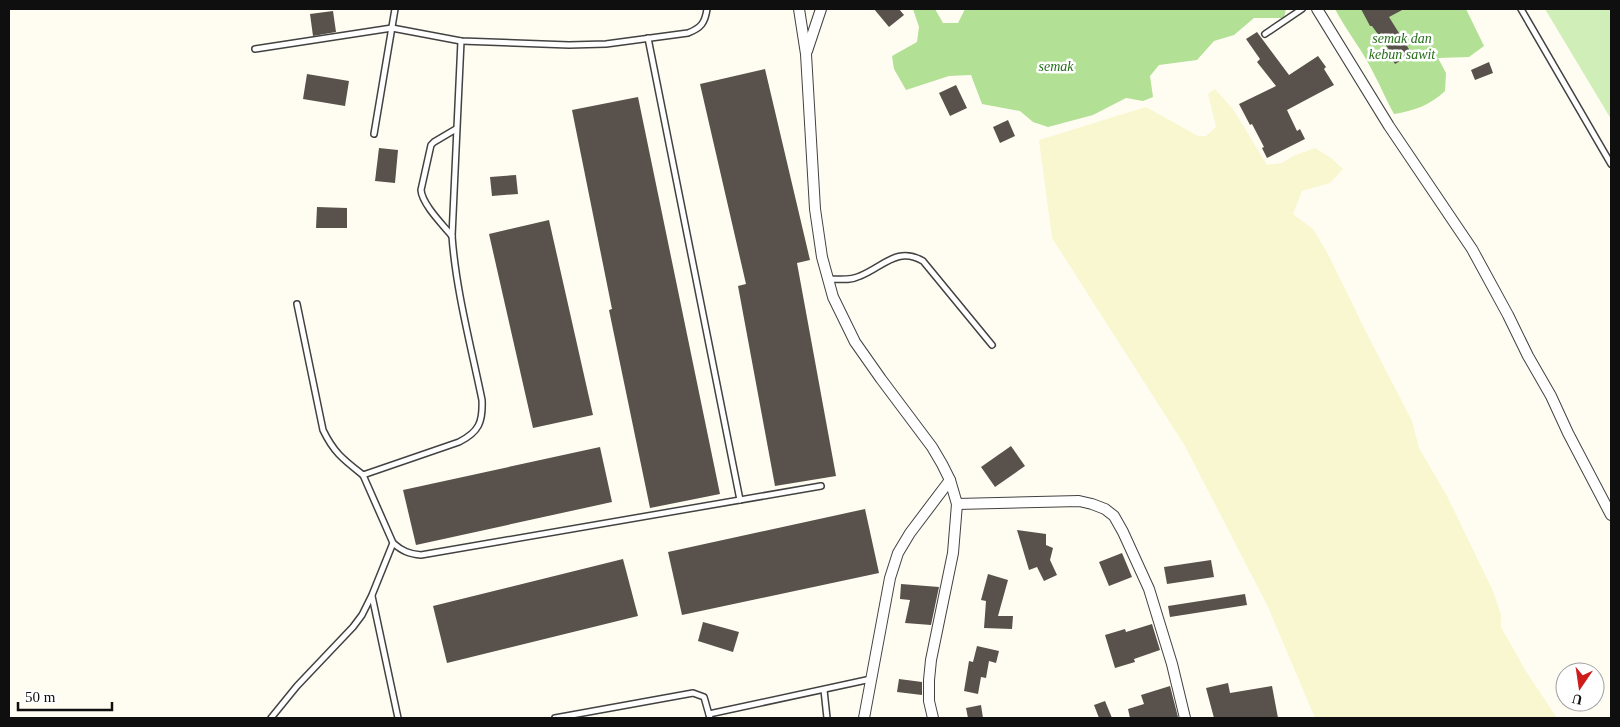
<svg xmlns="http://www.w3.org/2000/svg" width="1620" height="727" viewBox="0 0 1620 727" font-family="Georgia,serif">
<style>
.farmland{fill:#f8f7cf}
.green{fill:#d0eeb7}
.forest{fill:#b2e095}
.building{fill:#59514b}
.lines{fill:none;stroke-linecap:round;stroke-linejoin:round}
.service-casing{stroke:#424242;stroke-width:8}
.minor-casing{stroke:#424242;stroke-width:12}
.service{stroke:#fff;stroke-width:5}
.minor{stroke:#fff;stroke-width:10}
.labels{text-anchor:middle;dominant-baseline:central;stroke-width:5;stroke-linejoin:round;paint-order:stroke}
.park-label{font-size:14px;font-style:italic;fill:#266e19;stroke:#fff}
</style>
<rect width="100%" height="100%" fill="#fffdf2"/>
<!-- farmland -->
<path class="farmland" d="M1215 89 1233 109 1267 165 1282 163 1293 156 1315 148 1331 158 1343 169 1330 183 1302 191 1293 214 1313 229 1328 254 1365 330 1412 421 1419 448 1447 496 1493 591 1501 615V627L1527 673 1557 718H1315L1268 607 1185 446 1052 238 1039 140 1146 107 1198 136H1206L1216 127 1208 94Z"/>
<!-- green -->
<path class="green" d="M1545 9H1611V119Z"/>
<!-- forest -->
<g class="forest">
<path d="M913 9H935L943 23H958L965 9H1286L1284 18H1254L1234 35 1214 41 1197 60 1159 65 1150 76 1153 97 1143 101 1126 98 1093 115 1048 127 1033 122 1020 111 982 104 971 75 949 76 906 90 894 69 892 56 917 42 919 27Z"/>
<path d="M1335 9H1466L1484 46 1469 57 1438 58 1446 73 1445 91C1430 105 1414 111 1394 114 1387 102 1382 89 1375 76 1364 52 1347 32 1335 9Z"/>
</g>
<!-- building -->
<g class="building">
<path d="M874 9H899L904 15 889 27Z"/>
<path d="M1361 9H1404L1389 17 1412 54 1395 64 1388 52 1390 51 1372 26H1370Z"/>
<path d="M333 11 336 32 313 36 310 14Z"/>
<path d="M1257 32 1289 75 1318 56 1326 67 1324 69 1334 85 1287 110 1297 131 1300 129 1305 139 1267 158 1262 148 1264 147 1252 124 1250 125 1239 104 1276 86 1257 62 1260 59 1246 39Z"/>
<path d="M1489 62 1493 73 1475 80 1471 70Z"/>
<path d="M765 69 810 260 797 263 836 476 775 486 738 286 746 284 700 84Z"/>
<path d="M307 74 349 81 345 106 303 99Z"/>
<path d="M956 85 967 108 950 116 939 93Z"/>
<path d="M638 97 720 494 650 508 609 310 612 309 572 110Z"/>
<path d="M1008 120 1015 136 1000 143 993 127Z"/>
<path d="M379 148 398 150 395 183 375 181Z"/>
<path d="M516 175 518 194 492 196 490 177Z"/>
<path d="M317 207 347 208V228H316Z"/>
<path d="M549 220 593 415 533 428 489 234Z"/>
<path d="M1011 446 1025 466 995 487 981 467Z"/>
<path d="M600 447 612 502 416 545 403 490Z"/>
<path d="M865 509 879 573 682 615 668 552Z"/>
<path d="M1017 530 1046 534V545L1053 548 1050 560 1057 575 1044 581 1037 567 1029 570Z"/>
<path d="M1122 553 1132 577 1109 586 1099 562Z"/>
<path d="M623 559 638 616 447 663 433 606Z"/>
<path d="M1211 560 1214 577 1167 584 1164 567Z"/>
<path d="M988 574 1008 580 998 616H1013L1012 629 984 628 986 601 981 600Z"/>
<path d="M901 584 939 587 931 625 905 623 910 600 900 599Z"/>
<path d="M1245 594 1247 605 1170 617 1168 606Z"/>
<path d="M703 622 739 632 733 652 698 641Z"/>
<path d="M1152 624 1160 650 1134 659 1135 662 1115 668 1105 635 1125 629 1126 632Z"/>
<path d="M977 646 999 651 996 663 989 661 986 678 981 677 978 694 964 691 969 661 973 662Z"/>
<path d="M899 679 922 682V695L897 692Z"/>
<path d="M1228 683 1230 693 1272 686 1278 718H1214L1206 688Z"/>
<path d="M1170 686 1178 717 1173 718H1130L1128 709 1144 704 1141 695Z"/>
<path d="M1105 701 1112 718H1099L1094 705Z"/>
<path d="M981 705 983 718H968L966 708Z"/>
</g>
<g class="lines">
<defs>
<g id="service">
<path d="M1521 9 1611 164"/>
<path d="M1265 34 1302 9"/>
<path d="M648 38 740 500"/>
<path d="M255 49 392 28 461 41 569 45 606 44 688 33C701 28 705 23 707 9"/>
<path d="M374 134 395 9"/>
<path d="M452 236C443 225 422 204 421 190L431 145 434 142 456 129"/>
<path d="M828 279C839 279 850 281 860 276 883 267 897 246 923 261L992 345"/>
<path d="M297 304 323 430C334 453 344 460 363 475L459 442C479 432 483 422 482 400 471 346 456 291 452 236L461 41"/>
<path d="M363 475 393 543C402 551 409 554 421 555L821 486"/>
<path d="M372 596 398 718"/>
<path d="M824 690 827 718"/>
<path d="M709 714 871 679"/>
<path d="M271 718 297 686 353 627 362 615 372 595 393 543"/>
<path d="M555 718 693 693 704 697 710 718"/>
</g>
<g id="minor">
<path d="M799 9 806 54 815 209 822 257 833 297 855 342 881 379 932 447 942 464 950 480 957 504 1079 501 1092 504 1105 509 1114 516 1123 532 1149 589 1172 664 1185 718"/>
<path d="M1317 9 1389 126 1472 249 1508 315 1528 356 1551 396 1568 433 1611 515"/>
<path d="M807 51 821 9"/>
<path d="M864 718 890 578 898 553 910 533 950 480"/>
<path d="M933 718 929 701V680L931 660 953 553 957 504"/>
</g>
</defs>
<!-- service casing -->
<use href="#service" class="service-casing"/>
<!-- minor casing -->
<use href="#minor" class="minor-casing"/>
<!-- service -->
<use href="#service" class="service"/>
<!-- minor -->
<use href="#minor" class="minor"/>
</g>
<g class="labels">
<!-- park labels -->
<g class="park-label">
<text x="1402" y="38">semak dan<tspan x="1402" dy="16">kebun sawit</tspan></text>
<text x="1056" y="66">semak</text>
</g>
</g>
<!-- border -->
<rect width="1620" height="727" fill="none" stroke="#0f0f0f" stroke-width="20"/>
<!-- north arrow -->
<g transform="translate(1580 687) rotate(193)"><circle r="24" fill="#ffffff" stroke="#9f9f9f"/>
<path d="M0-4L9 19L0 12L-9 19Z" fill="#cd1c1a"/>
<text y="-8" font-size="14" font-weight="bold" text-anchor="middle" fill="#0f0f0f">U</text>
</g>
<!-- scale -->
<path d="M18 702v8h94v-8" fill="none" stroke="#0f0f0f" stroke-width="2.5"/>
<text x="25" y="702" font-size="15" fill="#0f0f0f" stroke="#ffffff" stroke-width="4" paint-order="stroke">50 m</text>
</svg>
